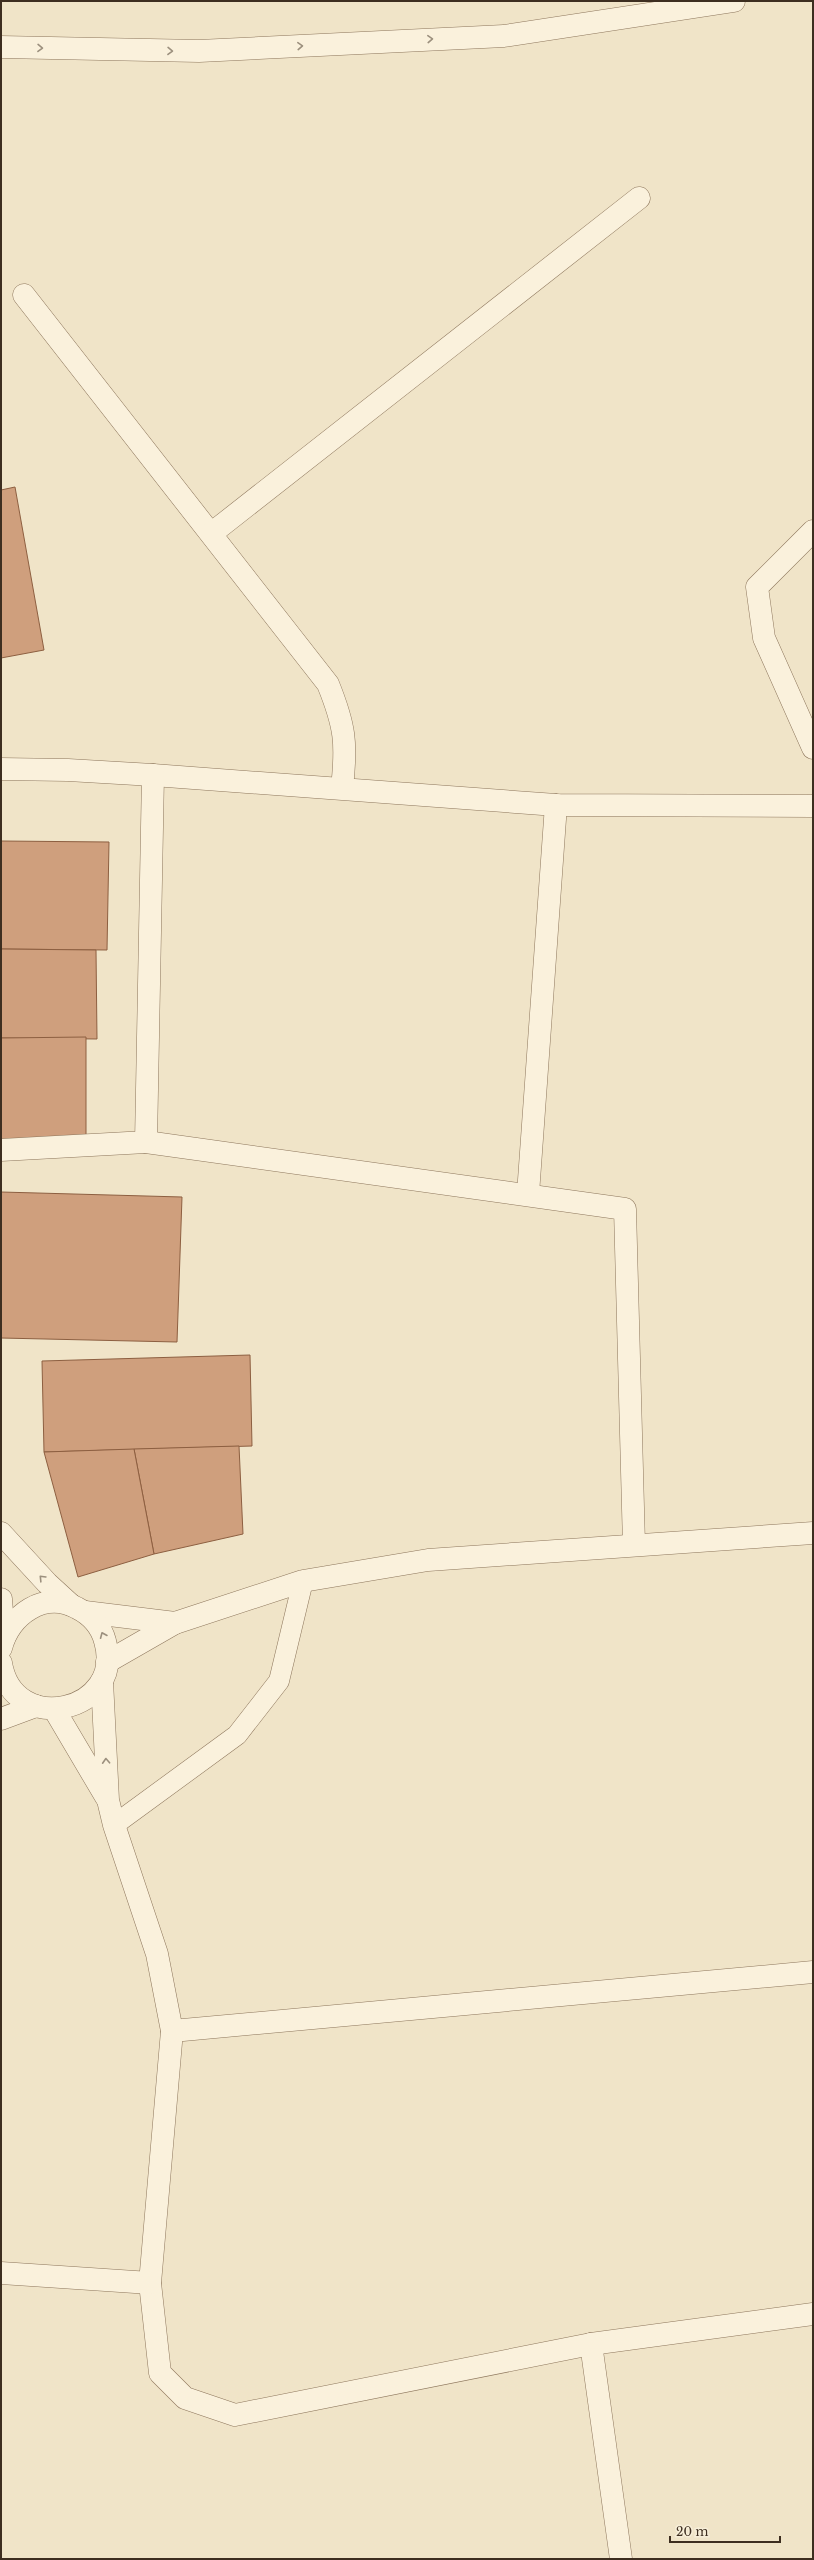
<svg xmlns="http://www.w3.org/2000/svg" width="814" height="2560" viewBox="0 0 814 2560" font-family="'Libre Baskerville',serif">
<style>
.building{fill:#cf9f7d;stroke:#8d5f41}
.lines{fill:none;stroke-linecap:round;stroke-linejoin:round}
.service-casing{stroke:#8d765c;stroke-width:21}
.minor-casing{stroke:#8d765c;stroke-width:23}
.tertiary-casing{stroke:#8d765c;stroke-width:23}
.service{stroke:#faf1dc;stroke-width:20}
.minor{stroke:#faf1dc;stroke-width:22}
.tertiary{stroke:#faf1dc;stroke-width:22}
.oneway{stroke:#9c907e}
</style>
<rect width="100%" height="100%" fill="#f0e4c8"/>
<!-- building -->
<g class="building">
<path d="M15 487 44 650 1 658V490Z"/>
<path d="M1 841 109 842 107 950 1 949Z"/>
<path d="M1 949 96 950 97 1039 1 1038Z"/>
<path d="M86 1037V1142L1 1143V1038Z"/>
<path d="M1 1192 182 1197 177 1342 1 1338Z"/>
<path d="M250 1355 252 1446 44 1452 42 1361Z"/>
<path d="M239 1446 243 1534 154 1554 134 1449Z"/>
<path d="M134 1449 154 1554 78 1577 44 1452Z"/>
</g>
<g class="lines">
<defs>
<path id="service" d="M114 1825 237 1735 279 1681 303 1581"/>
<g id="minor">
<path d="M24 295 328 684C345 726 347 743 342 788"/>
<path d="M813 531 757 587 764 638 813 748"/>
<path d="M212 533 639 198"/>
<path d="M1 769 68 770 153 775 556 805 813 806"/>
<path d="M146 1142 625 1209 634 1545"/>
<path d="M1 1150 146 1142 153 775"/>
<path d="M528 1194 556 805"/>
<path d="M1 1533 47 1583 71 1605"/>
<path d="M1 1599 4 1638"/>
<path d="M102 1681 108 1800 114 1825 157 1954 172 2031 150 2283 160 2373 185 2398 235 2415 591 2344 813 2314"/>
<path d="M54 1709 106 1797"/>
<path d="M172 2031 813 1972"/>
<path d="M1 2273 150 2283"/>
<path d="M591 2344 621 2559"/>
</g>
<g id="tertiary">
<path d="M1 47 199 51 504 36 734 1"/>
<path d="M85 1612 175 1623"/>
<path d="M1 1648C10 1615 44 1590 77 1608 91 1615 101 1626 105 1641 126 1712 13 1738 1 1663"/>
<path d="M107 1662 175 1623 303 1581 428 1560 813 1533"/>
<path d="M1 1719 36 1706"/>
</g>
</defs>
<!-- service casing -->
<use href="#service" class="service-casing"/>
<!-- minor casing -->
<use href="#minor" class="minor-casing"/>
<!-- tertiary casing -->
<use href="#tertiary" class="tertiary-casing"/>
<!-- service -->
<use href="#service" class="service"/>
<!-- minor -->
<use href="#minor" class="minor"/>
<!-- tertiary -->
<use href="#tertiary" class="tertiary"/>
</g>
<!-- one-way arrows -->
<defs><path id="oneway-chevron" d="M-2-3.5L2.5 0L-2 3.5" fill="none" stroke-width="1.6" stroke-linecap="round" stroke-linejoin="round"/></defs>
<g class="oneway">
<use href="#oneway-chevron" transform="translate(430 39) rotate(-3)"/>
<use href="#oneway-chevron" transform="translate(300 46) rotate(-3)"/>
<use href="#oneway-chevron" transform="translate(40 48) rotate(1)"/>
<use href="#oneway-chevron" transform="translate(170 51) rotate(1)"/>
<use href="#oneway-chevron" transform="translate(42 1578) rotate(-134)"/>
<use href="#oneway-chevron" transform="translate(103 1635) rotate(-113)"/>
<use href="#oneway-chevron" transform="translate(106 1761) rotate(-93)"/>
</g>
<!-- border -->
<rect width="814" height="2560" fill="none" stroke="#3d2e20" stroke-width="4"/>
<!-- scale -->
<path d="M670 2536v6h110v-6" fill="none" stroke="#3d2e20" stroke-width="2"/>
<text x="676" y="2536" font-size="12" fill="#3d2e20" stroke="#f7eed8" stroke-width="3" paint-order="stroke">20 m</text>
</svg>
